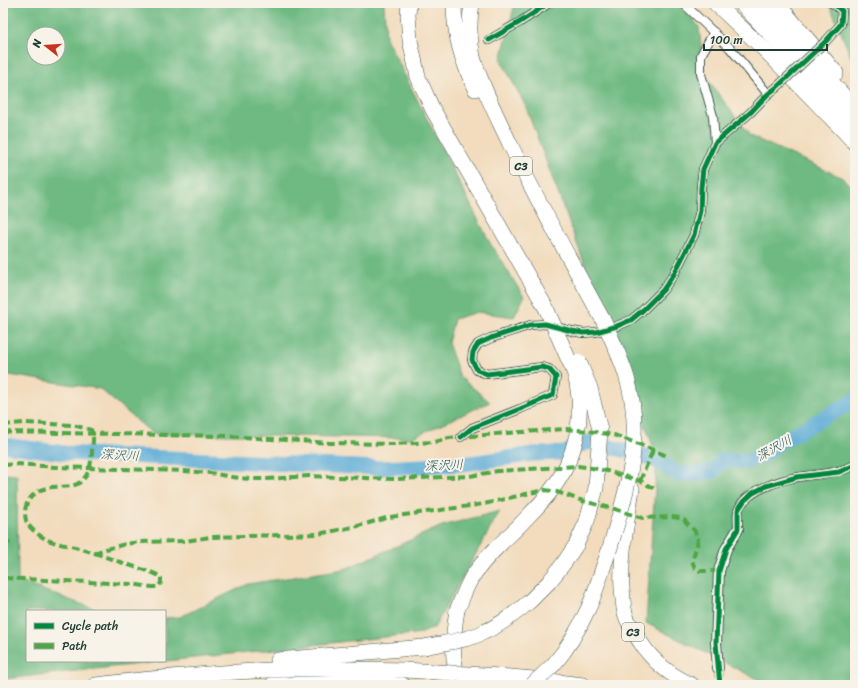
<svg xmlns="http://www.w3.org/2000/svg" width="858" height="688" viewBox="0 0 858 688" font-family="Sriracha,'Klee One',sans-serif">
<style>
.forest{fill:#6eba82;stroke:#467c5b;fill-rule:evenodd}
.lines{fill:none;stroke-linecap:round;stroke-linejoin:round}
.river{stroke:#5cacd6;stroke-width:15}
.tertiary-tunnel{stroke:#c8bca2;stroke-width:10;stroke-dasharray:10 5;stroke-linecap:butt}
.minor-casing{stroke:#3f5549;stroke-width:10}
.tertiary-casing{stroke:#3f5549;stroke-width:12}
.motorway-casing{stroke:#3f5549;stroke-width:16}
.minor{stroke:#fff;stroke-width:8}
.tertiary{stroke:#fff;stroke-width:10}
.motorway{stroke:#fff;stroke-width:15}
.minor-bridge-casing{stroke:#3f5549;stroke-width:10;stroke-linecap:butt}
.motorway-bridge-casing{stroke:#3f5549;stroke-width:16;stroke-linecap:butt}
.minor-bridge{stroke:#fff;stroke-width:8}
.motorway-bridge{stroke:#fff;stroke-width:15}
.quiet{stroke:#4fa644;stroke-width:4;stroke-dasharray:8 4;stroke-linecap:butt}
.cycleway-casing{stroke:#f7f3e8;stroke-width:8}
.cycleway{stroke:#00873e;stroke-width:5}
.labels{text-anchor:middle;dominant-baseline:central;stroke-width:4;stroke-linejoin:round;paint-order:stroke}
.shield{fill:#f7f3e8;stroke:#60746a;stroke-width:1}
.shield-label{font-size:11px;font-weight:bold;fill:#1f3d34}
.water-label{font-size:13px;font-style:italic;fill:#2e595c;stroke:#f7f3e8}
</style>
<rect width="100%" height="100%" fill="#f7f3e8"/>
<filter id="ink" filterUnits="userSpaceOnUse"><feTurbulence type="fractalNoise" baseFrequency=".025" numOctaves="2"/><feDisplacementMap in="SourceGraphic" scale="8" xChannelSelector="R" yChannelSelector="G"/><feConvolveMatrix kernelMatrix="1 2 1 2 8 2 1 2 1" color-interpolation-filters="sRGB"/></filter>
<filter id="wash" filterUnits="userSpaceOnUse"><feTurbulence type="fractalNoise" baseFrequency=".012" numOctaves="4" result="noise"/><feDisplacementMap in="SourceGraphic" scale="16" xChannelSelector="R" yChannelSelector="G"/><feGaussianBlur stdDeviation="0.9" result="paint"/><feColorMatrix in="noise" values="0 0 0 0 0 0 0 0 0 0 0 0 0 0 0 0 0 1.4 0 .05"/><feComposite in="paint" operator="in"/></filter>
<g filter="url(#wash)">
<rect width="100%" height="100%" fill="#f2dcbd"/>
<!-- forest -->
<g class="forest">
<path d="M3 3H384L386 38 490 243 524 297 514 317 477 312 454 319 448 343 460 377 490 402 411 438 153 434 100 389 3 374ZM34 34H58V58H34Z"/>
<path d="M515 3H676L683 7 699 27 704 75 750 136 841 177 855 189V685H769L646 623 657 457 525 105 501 60Z"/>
<path d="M829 3H855V67L854 65Z"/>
<path d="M3 474 17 475 18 581 100 611H27V661H165V618L180 617 248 584 345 569 442 526 500 511 434 628 422 633 3 679Z"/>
</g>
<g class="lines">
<!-- river -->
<path class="river" d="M3 445 64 453 334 466 380 468 463 464 534 454 564 453 588 442 640 454 662 464 678 474H695L714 471 721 461 728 460 745 462 762 456 779 443 855 400"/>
</g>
</g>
<g filter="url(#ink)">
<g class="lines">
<!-- tertiary-tunnel -->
<path class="tertiary-tunnel" d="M718 668 720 685"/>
<defs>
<g id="minor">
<path d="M683 3 730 48 768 94"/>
<path d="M714 32 701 55V74L713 116 715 143"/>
<path d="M489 40 520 22 549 3"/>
<path d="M826 41 841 24 842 11 834 4 831 3"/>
<path d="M461 437 472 428 520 409 553 395 556 377 549 369 542 367 487 374 477 370 472 360 473 352 478 344 491 338 531 325 545 324 572 331 583 333 596 332 617 326 631 320 643 310 663 290 674 274 694 235 700 211 701 187 703 169 715 143 751 112 768 94 776 88"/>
<path d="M738 529C738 523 737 516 738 511 744 491 780 480 798 477 817 474 837 474 855 465"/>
</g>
<path id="tertiary" d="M718 668 716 643 719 571 726 549 738 529"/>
<g id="motorway">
<path d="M409 3 408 15 410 40 418 77 432 108 546 308"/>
<path d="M454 3C454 35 462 60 475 89"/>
<path d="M472 3C469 21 469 39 473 57 482 88 497 116 510 144 539 204 571 262 603 320"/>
<path d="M715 3 764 49 838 125 855 143"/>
<path d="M741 3 818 85 855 128"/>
<path d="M758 3 829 79 855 109"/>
<path d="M777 3 836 73"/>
<path d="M632 489C627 522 620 555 622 589 623 597 623 606 625 613 628 624 635 634 641 643 653 662 672 676 692 685"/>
<path d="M530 601 549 582 564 563 576 545"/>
<path d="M457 610C453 635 450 661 461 685"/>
<path d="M278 660 424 647"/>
<path d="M554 664C568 648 579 629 588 609 596 592 602 569 609 551"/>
<path d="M499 676 533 679 583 685"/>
<path d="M96 685C160 677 225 672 290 669 328 668 367 669 405 670"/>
<path d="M272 685 358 683 403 685"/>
</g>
</defs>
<!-- minor casing -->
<use href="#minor" class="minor-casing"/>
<!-- tertiary casing -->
<use href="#tertiary" class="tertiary-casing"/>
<!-- motorway casing -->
<use href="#motorway" class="motorway-casing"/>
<!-- minor -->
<use href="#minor" class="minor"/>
<!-- tertiary -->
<use href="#tertiary" class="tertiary"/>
<!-- motorway -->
<use href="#motorway" class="motorway"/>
<defs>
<path id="minor-bridge" d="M776 88 826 41"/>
<g id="motorway-bridge">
<path d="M603 320C612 339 621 358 627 378 645 439 626 493 609 551"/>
<path d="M576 545 587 521 596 488 600 430 590 388 579 362"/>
<path d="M457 610C462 599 466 587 472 577 484 559 501 543 517 528 528 516 540 505 550 492 576 459 586 416 575 375 573 368 570 362 567 356 560 340 553 324 546 308"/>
<path d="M424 647C443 643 467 641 484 632 501 625 516 613 530 601"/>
<path d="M405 670 499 676"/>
<path d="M532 685 554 664"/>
</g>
</defs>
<!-- minor-bridge casing -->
<use href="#minor-bridge" class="minor-bridge-casing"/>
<!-- motorway-bridge casing -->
<use href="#motorway-bridge" class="motorway-bridge-casing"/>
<!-- minor-bridge -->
<use href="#minor-bridge" class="minor-bridge"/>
<!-- motorway-bridge -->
<use href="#motorway-bridge" class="motorway-bridge"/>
<!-- quiet -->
<g class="quiet">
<path d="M3 425 24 423 73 425 91 430C95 437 92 445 92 453 91 465 89 476 79 483 71 488 61 486 52 487 35 489 21 502 26 520 28 528 41 537 48 540 57 544 66 545 75 547 93 552 111 559 129 565 140 569 151 571 161 577V583L158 587H152L131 584 3 578"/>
<path d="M3 432 228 436 329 443 393 444 435 442 449 438 507 433 566 429 589 431 614 435 644 446 667 456"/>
<path d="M3 465 18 464 55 467 184 471 210 473 232 477 250 479H267L309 476 395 479 470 476 498 471 578 466 592 468 607 471 640 481 657 490"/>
<path d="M640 481 653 450"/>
<path d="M3 545 11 542"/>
<path d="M94 553 106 549 126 544 139 542 186 541 210 537 318 534 358 526 390 517 484 504 530 493 545 490 557 492 583 501 615 509 636 516 643 518 672 517 680 518 684 520 694 530 698 538 697 545 692 561 695 568 700 571H719"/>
</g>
<defs>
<g id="cycleway">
<path d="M489 40 520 22 549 3"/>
<path d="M461 437 472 428 520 409 553 395 556 377 549 369 542 367 487 374 477 370 472 360 473 352 478 344 491 338 531 325 545 324 572 331 583 333 596 332 617 326 631 320 643 310 663 290 674 274 694 235 700 211 701 187 703 169 715 143 751 112 768 94 776 88 826 41 841 24 842 11 834 4 831 3"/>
<path d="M720 685 716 643 719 571 726 549 738 529V510L744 501 753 493 766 486 797 477 839 472 855 465"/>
</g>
</defs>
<!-- cycleway casing -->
<use href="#cycleway" class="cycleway-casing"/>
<!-- cycleway -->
<use href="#cycleway" class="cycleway"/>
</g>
</g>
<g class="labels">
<!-- shield labels -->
<g class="shield">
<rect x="510" y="157" width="22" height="18" rx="3"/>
<rect x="622" y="623" width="22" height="18" rx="3"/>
</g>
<g class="shield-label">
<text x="521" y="166">C3</text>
<text x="633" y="632">C3</text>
</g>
<!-- water labels -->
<g class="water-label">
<text transform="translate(774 448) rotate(-29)">深沢川</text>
<text transform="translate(120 455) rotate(3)">深沢川</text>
<text transform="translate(444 465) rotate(-3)">深沢川</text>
</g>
</g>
<!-- margin -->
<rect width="858" height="688" fill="none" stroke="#f7f3e8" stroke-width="16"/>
<!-- legend -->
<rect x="26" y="610" width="140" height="52" fill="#f7f3e8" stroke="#a1aaa0"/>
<rect x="34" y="623" width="20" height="6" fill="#00873e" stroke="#a1aaa0"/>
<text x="62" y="630" font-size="12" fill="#1f3d34">Cycle path</text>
<rect x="34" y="643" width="20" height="6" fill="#4fa644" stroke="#a1aaa0"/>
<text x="62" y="650" font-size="12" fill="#1f3d34">Path</text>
<!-- north arrow -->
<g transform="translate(46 46) rotate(287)"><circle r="19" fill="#f7f3e8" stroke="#a1aaa0"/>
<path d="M0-3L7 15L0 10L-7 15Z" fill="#c8321e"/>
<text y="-6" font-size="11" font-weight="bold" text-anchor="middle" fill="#1f3d34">N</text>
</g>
<!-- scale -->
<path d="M704 44v6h123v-6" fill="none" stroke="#1f3d34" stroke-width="2"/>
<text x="710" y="44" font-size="12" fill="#1f3d34" stroke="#f7f3e8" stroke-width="3" paint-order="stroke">100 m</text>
</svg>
